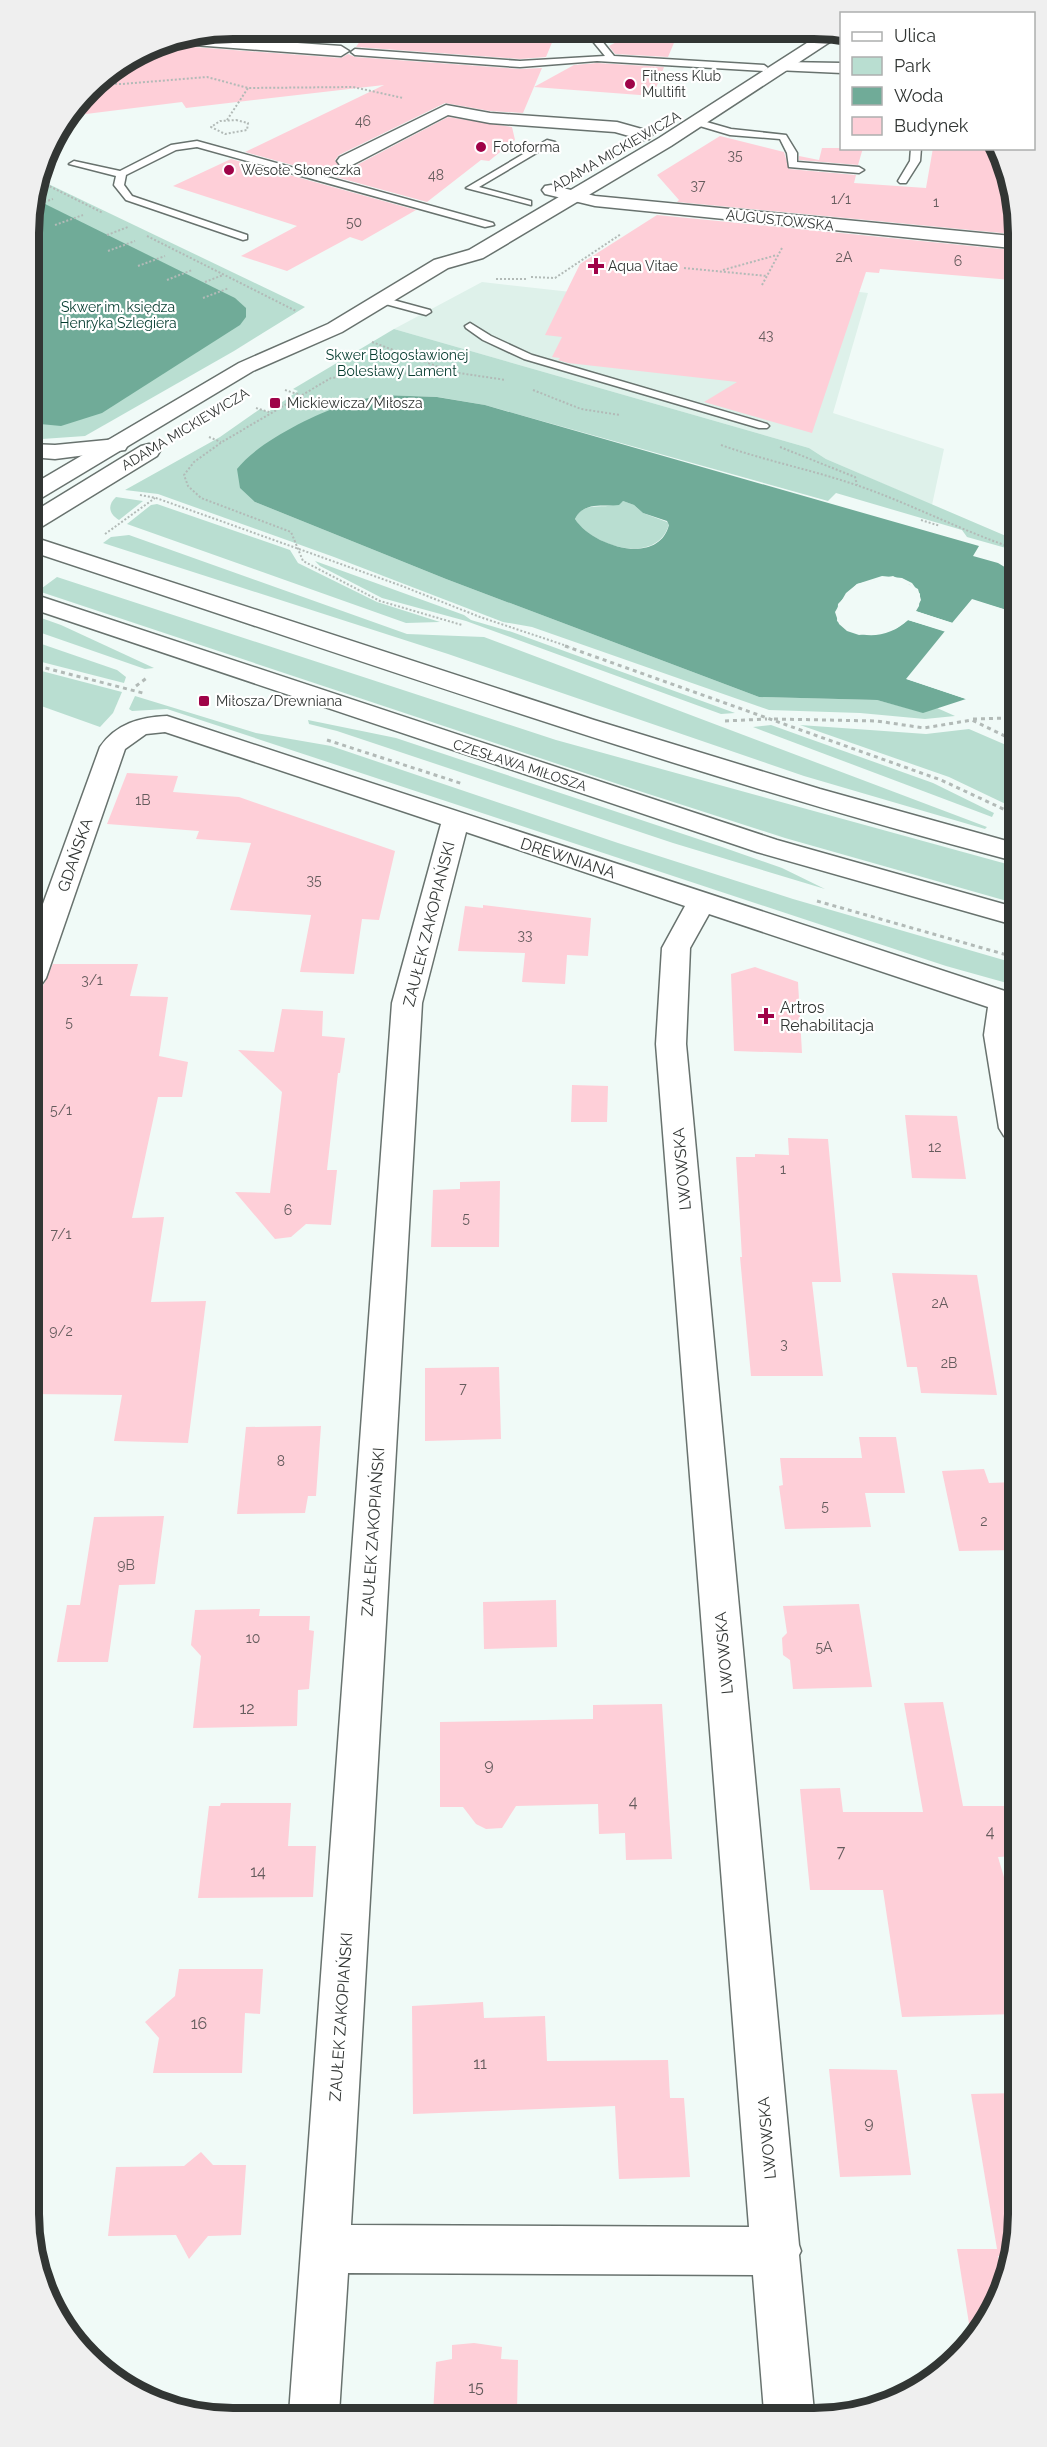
<svg xmlns="http://www.w3.org/2000/svg" width="1047" height="2447" viewBox="0 0 1047 2447" font-family="Raleway,sans-serif">
<style>
.built{fill:#def1ea}
.green{fill:#b9ded1}
.water{fill:#70ab98;fill-rule:evenodd}
.pier{fill:#f0faf7}
.building{fill:#fecfd8}
.lines{fill:none;stroke-linecap:round;stroke-linejoin:round}
.lane-casing{stroke:#68726e;stroke-width:3}
.street-casing{stroke:#68726e;stroke-width:3}
.secondary-casing{stroke:#68726e;stroke-width:3}
.path-far1{stroke:#b2bab7;stroke-width:2;stroke-dasharray:2 2;stroke-linecap:butt}
.path{stroke:#b2bab7;stroke-width:3;stroke-dasharray:4 4;stroke-linecap:butt}
.lane{fill:#fff;fill-rule:evenodd}
.street{fill:#fff;fill-rule:evenodd}
.secondary{fill:#fff;fill-rule:evenodd}
.poi-dot{fill:#9f0348;stroke:#fff;stroke-width:2}
.labels{text-anchor:middle;dominant-baseline:central;stroke-width:4.5;stroke-linejoin:round;paint-order:stroke}
.far-poi-label{font-size:14px;fill:#323634;stroke:#fff;text-anchor:start}
.number-label{font-size:14px;fill:#655c5d}
.far-street-label{font-size:14px;fill:#323634;stroke:#fff}
.far-park-label{font-size:14px;fill:#043b2e;stroke:#fff}
.street-label{font-size:16px;fill:#323634;stroke:#fff}
.poi-label{font-size:16px;fill:#323634;stroke:#fff;text-anchor:start}
.near-number-label{font-size:16px;fill:#655c5d}
.rim{fill:none;stroke:#323634;stroke-width:8}
</style>
<rect width="100%" height="100%" fill="#f0faf7"/>
<!-- built -->
<path class="built" d="M482 282 777 315 792 284 868 293 833 413 944 449 932 505 826 459 809 448 394 329Z"/>
<!-- green -->
<g class="green">
<path d="M40 180 301 305 305 307 234 351 85 436 42 439 30 432 29 219Z"/>
<path d="M394 329 809 448 826 459 1013 539V550L967 537 962 530 836 493 828 501 485 405 438 397 383 395 255 502 446 579 759 697 877 700 922 712 937 708 955 716 925 719 860 713 769 710 532 627 503 622 334 557 158 494 125 490 220 437 260 409 268 412 298 391 293 389Z"/>
<path d="M116 497 143 501 119 520C109 514 107 505 116 497Z"/>
<path d="M623 501 634 505 643 513 667 522 669 524C658 566 592 547 575 519 584 501 599 509 614 505 617 504 620 502 623 501Z"/>
<path d="M157 504 290 550 298 563 377 602 440 622 406 623 127 524 151 505Z"/>
<path d="M129 535 407 634 484 637 987 827 985 829 804 776 448 654 103 543 111 537Z"/>
<path d="M315 561 464 615 471 620 512 632 735 713 721 714 466 621 382 598 320 566Z"/>
<path d="M57 577 556 740 1014 866V903L785 838 630 788 38 591Z"/>
<path d="M30 614 61 625 154 668 145 669 30 629Z"/>
<path d="M30 640 117 670 126 677 124 683 30 659Z"/>
<path d="M30 668 122 692 113 713 100 727 30 702Z"/>
<path d="M135 696 256 733 331 746 618 843 793 899 1014 963V985L946 966 167 709 132 711 129 709Z"/>
<path d="M308 720 396 738 722 847 782 868 825 889 673 843 337 731 309 724Z"/>
<path d="M771 725 933 783 994 813 992 817 753 727Z"/>
<path d="M800 725 926 734 969 729 1013 748 1014 808 949 777Z"/>
</g>
<!-- water -->
<g class="water">
<path d="M35 199 235 298 246 308V317L240 325 102 413 61 426 40 424 30 417 29 219Z"/>
<path d="M383 395 437 397 485 405 979 546 973 556 998 563 1013 572V612L972 600 953 623 915 611 921 600 918 589 893 576 857 584 838 604 837 621C857 641 888 639 908 620L946 632 907 679 966 699 923 713 877 700 759 697 446 579 255 502 240 488 237 469C258 442 310 417 342 405 355 400 370 398 383 395ZM623 501 634 505 643 513 667 521 669 525C658 567 592 546 575 519 584 501 603 507 619 505Z"/>
</g>
<!-- pier -->
<path class="pier" d="M882 576 902 578 912 583 920 594 919 606 916 611 952 623 972 599 1013 612V615L973 603 952 626 913 613 912 610 917 600 916 591 910 585 893 579 873 581 859 587 841 605 839 612 841 622 848 628 859 632 885 629 908 617 948 629V633L911 677 967 696 969 700 906 679 945 631 908 620 897 628 886 632 859 635 847 631 839 624 835 612 846 593 857 584Z"/>
<!-- building -->
<g class="building">
<path d="M368 29 510 30 556 33 546 57 520 59 356 47Z"/>
<path d="M637 31H679L668 57 615 54 609 46Z"/>
<path d="M169 41 181 46 341 58 348 54 355 57 520 69 542 68 523 113 490 111 445 103 339 155 335 160 340 167H353L448 117 512 127 515 140 489 161 481 160 427 202 245 152 384 85 186 108 182 102 70 116 98 79 155 44Z"/>
<path d="M597 63 664 67 653 96 534 87 574 65Z"/>
<path d="M720 136 784 152 789 169 856 175 854 183 926 188 933 148H993L1012 180V234L677 202 679 200 657 175Z"/>
<path d="M822 148H863L858 165 799 160V156L819 160Z"/>
<path d="M231 159 416 210 362 241 350 237 287 271 241 256 297 226 173 186Z"/>
<path d="M657 215 1012 250V280L880 269 879 273 866 272 812 433 704 402 737 382 568 363 558 360 560 358 552 357 562 337 545 335 580 264Z"/>
<path d="M127 773 178 776 173 792 239 797 395 851 379 920 362 919 354 974 300 972 311 915 230 910 251 843 196 839 199 831 107 824Z"/>
<path d="M483 905 591 918 588 956 567 955 565 984 522 982 525 953 458 951 465 906 483 908Z"/>
<path d="M53 964H138L130 996 168 997 159 1056 188 1062 182 1097H158L132 1218 164 1217 151 1302 206 1301 188 1443 114 1441 122 1395 33 1394 31 990 43 986Z"/>
<path d="M755 967 798 982 802 1053 734 1051 731 974Z"/>
<path d="M282 1009 323 1011 322 1036 345 1038 340 1073H338L327 1170H337L331 1225 306 1224 291 1237 275 1239 235 1192 270 1193 282 1092 238 1050 274 1052Z"/>
<path d="M572 1085 608 1086 607 1122H571Z"/>
<path d="M905 1115 957 1116 966 1179 912 1178Z"/>
<path d="M788 1138 828 1139 841 1282H812L823 1376H751L740 1257H742L736 1157H755V1154L789 1155Z"/>
<path d="M500 1181 499 1247H431L433 1190 460 1189V1182Z"/>
<path d="M892 1273 977 1275 997 1395 921 1393 917 1367H907Z"/>
<path d="M499 1367 501 1439 425 1441V1368Z"/>
<path d="M321 1426 316 1496H308L305 1513 237 1514 246 1427Z"/>
<path d="M859 1437H896L905 1493H865L871 1527 785 1529 779 1486 783 1485 780 1458H862Z"/>
<path d="M984 1469 989 1483 1016 1482V1550L959 1551 942 1471Z"/>
<path d="M164 1516 155 1584 119 1585 108 1662H57L67 1605H80L94 1517Z"/>
<path d="M556 1600 557 1647 484 1649 483 1602Z"/>
<path d="M859 1604 872 1687 793 1689 790 1660 783 1655 782 1638 787 1633 783 1606Z"/>
<path d="M260 1609 259 1616H310L309 1630 314 1631 309 1689 298 1690 297 1726 193 1728 201 1656 191 1645 195 1610Z"/>
<path d="M943 1702 963 1806H1017V1856L998 1857 1017 1921V2014L902 2017 883 1890H810L800 1789 840 1788 843 1812H923L904 1703Z"/>
<path d="M662 1704 672 1859 626 1860 625 1833 599 1834 598 1804 516 1806 502 1828 486 1829 476 1824 463 1807H440V1722L593 1719V1705Z"/>
<path d="M221 1803H291L288 1846H316L313 1897 198 1898 209 1806H220Z"/>
<path d="M179 1969H263L260 2014 245 2013 242 2073H153L159 2038 145 2022 175 1996Z"/>
<path d="M483 2002 484 2018 545 2016 547 2061 668 2060 670 2098H684L690 2177 619 2179 615 2106 413 2114 412 2006Z"/>
<path d="M829 2069 897 2070 911 2175 840 2177Z"/>
<path d="M1018 2093V2227L1012 2255 998 2256 1003 2292 972 2342 957 2249H997L971 2094Z"/>
<path d="M201 2152 213 2165H246L241 2235 208 2236 189 2259 176 2235 108 2236 116 2167 184 2166Z"/>
<path d="M474 2343 502 2347 501 2359 518 2360 517 2413 433 2414 436 2362 452 2359V2345Z"/>
</g>
<g class="lines">
<defs>
<g id="lane">
<path d="M562 32 597 35 614 56 764 65 768 68 764 71 597 61 520 67 355 55 351 52 355 49 520 61 605 56 591 39 559 37V33Z"/>
<path d="M696 119 731 129 786 135 797 153V162L859 167 864 170 859 173 789 167 787 153 780 139 730 135 693 124V120Z"/>
<path d="M547 140 555 142 479 187 531 201V205L466 188Z"/>
<path d="M197 141 493 223 494 225 485 227 197 147 176 150 126 175 124 185 132 196 247 235V239L243 240 126 200 114 185 116 176 69 164 74 161 120 171 171 145Z"/>
<path d="M911 148H921L920 161 906 183H900L898 181 910 161Z"/>
<path d="M382 297 430 310 431 312 426 315 378 302 377 300Z"/>
<path d="M470 323 491 336 532 355 767 424 769 426 767 428H759L524 359 483 340 466 328 465 326Z"/>
</g>
<g id="street">
<path d="M197 36 341 46 349 51 341 56 181 44 174 40Z"/>
<path d="M782 62 842 63V73L776 70 774 67Z"/>
<path d="M446 105 490 113 617 122 649 131 652 135 649 139 643 140 615 132 490 123 448 115 352 165H340L337 161 340 157Z"/>
<path d="M551 185 595 196 1012 236V248L595 206 545 194 542 190 545 186Z"/>
<path d="M117 439 125 440 128 445 125 450 55 459 30 457V444L55 445Z"/>
<path d="M167 716 1014 994 1015 1139 1004 1136 999 1128 984 1035 988 1007 709 914 690 948 686 1044 799 2245 801 2251 799 2255 814 2412H764L753 2275 348 2273 339 2414H289L392 1003 441 824 165 732 146 734 125 749 46 978 41 985 31 988V937L100 747C116 724 140 717 167 716ZM466 832 685 906 662 948 656 1044 749 2227 351 2225 422 1003Z"/>
</g>
<g id="secondary">
<path d="M824 32 842 34 671 146 483 258 448 268 342 332 253 371 38 500 30 502V486L239 363 328 324 434 260 469 250 659 138Z"/>
<path d="M149 444 157 446 160 451 157 456 38 529 30 531V514L141 446Z"/>
<path d="M30 536 594 720 820 789 1014 843V861C681 774 356 658 30 551Z"/>
<path d="M30 593 777 840 1014 907V925L757 852 30 608Z"/>
</g>
</defs>
<!-- lane casing -->
<use href="#lane" class="lane-casing"/>
<!-- street casing -->
<use href="#street" class="street-casing"/>
<!-- secondary casing -->
<use href="#secondary" class="secondary-casing"/>
<!-- path-far1 -->
<g class="path-far1">
<path d="M95 83 122 84 207 77 248 88 353 87 403 98"/>
<path d="M227 120 248 88"/>
<path d="M236 120 248 123 247 130 225 134 211 127 220 121Z"/>
<path d="M39 181 103 213"/>
<path d="M33 206 53 199"/>
<path d="M55 225 83 215"/>
<path d="M107 235 128 227"/>
<path d="M147 236 296 311"/>
<path d="M108 251 135 241"/>
<path d="M138 266 165 256"/>
<path d="M684 268 767 276"/>
<path d="M723 270 777 255"/>
<path d="M531 277 555 278 621 234"/>
<path d="M496 279H527"/>
<path d="M167 280 192 270"/>
<path d="M205 282 223 275"/>
<path d="M762 285 782 248"/>
<path d="M203 298 229 288"/>
<path d="M372 342 452 372 506 380"/>
<path d="M451 373 361 374 331 378 222 442 194 462 184 475 188 486 201 498 291 532 303 561 380 601 462 625"/>
<path d="M285 390 300 395"/>
<path d="M533 390 581 409 620 415"/>
<path d="M256 408 269 412"/>
<path d="M209 437 221 442"/>
<path d="M721 445C766 461 813 470 859 486 911 504 960 530 1013 548"/>
<path d="M780 447 855 477 857 485"/>
<path d="M140 495 156 498 218 520 402 586 480 617 570 647"/>
<path d="M921 520 940 526"/>
<path d="M105 534 155 498"/>
</g>
<!-- path -->
<g class="path">
<path d="M565 646 941 780 1014 814"/>
<path d="M30 664 143 693"/>
<path d="M136 686 148 677"/>
<path d="M774 719 877 721 924 728 972 720 1013 740"/>
<path d="M973 719 1007 718"/>
<path d="M725 721 767 719"/>
<path d="M327 740 463 784"/>
<path d="M817 901 1014 957"/>
</g>
<!-- lane -->
<use href="#lane" class="lane"/>
<!-- street -->
<use href="#street" class="street"/>
<!-- secondary -->
<use href="#secondary" class="secondary"/>
</g>
<!-- markers -->
<g class="poi-dot">
<circle cx="630" cy="84" r="6"/>
<circle cx="481" cy="147" r="6"/>
<circle cx="229" cy="170" r="6"/>
<path d="M593 257h6v6h6v6h-6v6h-6v-6h-6v-6h6z"/>
<rect x="269" y="397" width="12" height="12" rx="3"/>
<rect x="198" y="695" width="12" height="12" rx="3"/>
<path d="M763 1007h6v6h6v6h-6v6h-6v-6h-6v-6h6z"/>
</g>
<g class="labels">
<!-- far-poi labels -->
<g class="far-poi-label">
<text x="642" y="76">Fitness Klub<tspan x="642" dy="16">Multifit</tspan></text>
<text x="493" y="147">Fotoforma</text>
<text x="241" y="170">Wesołe Słoneczka</text>
<text x="608" y="266">Aqua Vitae</text>
<text x="287" y="403">Mickiewicza/Miłosza</text>
<text x="216" y="701">Miłosza/Drewniana</text>
</g>
<!-- number labels -->
<g class="number-label">
<text x="363" y="121">46</text>
<text x="735" y="155">35</text>
<text x="436" y="175">48</text>
<text x="698" y="185">37</text>
<text x="841" y="199">1/1</text>
<text x="936" y="202">1</text>
<text x="354" y="222">50</text>
<text x="844" y="257">2A</text>
<text x="958" y="261">6</text>
<text x="766" y="335">43</text>
<text x="143" y="800">1B</text>
<text x="314" y="880">35</text>
<text x="525" y="935">33</text>
<text x="92" y="980">3/1</text>
<text x="69" y="1022">5</text>
<text x="61" y="1110">5/1</text>
<text x="935" y="1147">12</text>
<text x="783" y="1169">1</text>
<text x="288" y="1210">6</text>
<text x="466" y="1218">5</text>
<text x="61" y="1234">7/1</text>
<text x="940" y="1303">2A</text>
<text x="61" y="1331">9/2</text>
<text x="784" y="1344">3</text>
<text x="949" y="1363">2B</text>
<text x="463" y="1388">7</text>
<text x="281" y="1461">8</text>
<text x="825" y="1506">5</text>
<text x="984" y="1521">2</text>
<text x="126" y="1565">9B</text>
<text x="253" y="1638">10</text>
<text x="824" y="1647">5A</text>
</g>
<!-- far-street labels -->
<g class="far-street-label">
<text transform="translate(616 151) rotate(-30)">ADAMA MICKIEWICZA</text>
<text transform="translate(780 220) rotate(6)">AUGUSTOWSKA</text>
<text transform="translate(185 429) rotate(-31)">ADAMA MICKIEWICZA</text>
<text transform="translate(520 765) rotate(18)">CZESŁAWA MIŁOSZA</text>
</g>
<!-- far-park labels -->
<g class="far-park-label">
<text x="118" y="307">Skwer im. księdza<tspan x="118" dy="16">Henryka Szlegiera</tspan></text>
<text x="397" y="355">Skwer Błogosławionej<tspan x="397" dy="16">Bolesławy Lament</tspan></text>
</g>
<!-- street labels -->
<g class="street-label">
<text transform="translate(75 855) rotate(-71)">GDAŃSKA</text>
<text transform="translate(568 858) rotate(18)">DREWNIANA</text>
<text transform="translate(429 924) rotate(-76)">ZAUŁEK ZAKOPIAŃSKI</text>
<text transform="translate(682 1169) rotate(-95)">LWOWSKA</text>
<text transform="translate(373 1532) rotate(-86)">ZAUŁEK ZAKOPIAŃSKI</text>
<text transform="translate(724 1653) rotate(-95)">LWOWSKA</text>
<text transform="translate(341 2017) rotate(-86)">ZAUŁEK ZAKOPIAŃSKI</text>
<text transform="translate(767 2138) rotate(-95)">LWOWSKA</text>
</g>
<!-- poi labels -->
<g class="poi-label">
<text x="780" y="1007">Artros<tspan x="780" dy="18">Rehabilitacja</tspan></text>
</g>
<!-- near-number labels -->
<g class="near-number-label">
<text x="247" y="1708">12</text>
<text x="489" y="1764">9</text>
<text x="633" y="1801">4</text>
<text x="990" y="1831">4</text>
<text x="841" y="1851">7</text>
<text x="258" y="1871">14</text>
<text x="199" y="2023">16</text>
<text x="480" y="2063">11</text>
<text x="869" y="2122">9</text>
<text x="476" y="2387">15</text>
</g>
</g>
<!-- crop -->
<path d="M0 0H1047V2447H0ZM233 39H814A194 194 0 0 1 1008 233V2214A194 194 0 0 1 814 2408H233A194 194 0 0 1 39 2214V233A194 194 0 0 1 233 39Z" fill="#efefef" fill-rule="evenodd"/>
<path class="rim" d="M233 39H814A194 194 0 0 1 1008 233V2214A194 194 0 0 1 814 2408H233A194 194 0 0 1 39 2214V233A194 194 0 0 1 233 39Z"/>
<!-- legend -->
<rect x="840" y="12" width="195" height="138" fill="#ffffff" stroke="#adafae" stroke-width="1.5"/>
<rect x="852" y="32" width="30" height="9" fill="#ffffff" stroke="#adafae" stroke-width="1.5"/>
<text x="894" y="42" font-size="18" fill="#323634">Ulica</text>
<rect x="852" y="57" width="30" height="18" fill="#b9ded1" stroke="#adafae" stroke-width="1.5"/>
<text x="894" y="72" font-size="18" fill="#323634">Park</text>
<rect x="852" y="87" width="30" height="18" fill="#70ab98" stroke="#adafae" stroke-width="1.5"/>
<text x="894" y="102" font-size="18" fill="#323634">Woda</text>
<rect x="852" y="117" width="30" height="18" fill="#fecfd8" stroke="#adafae" stroke-width="1.5"/>
<text x="894" y="132" font-size="18" fill="#323634">Budynek</text>
</svg>
